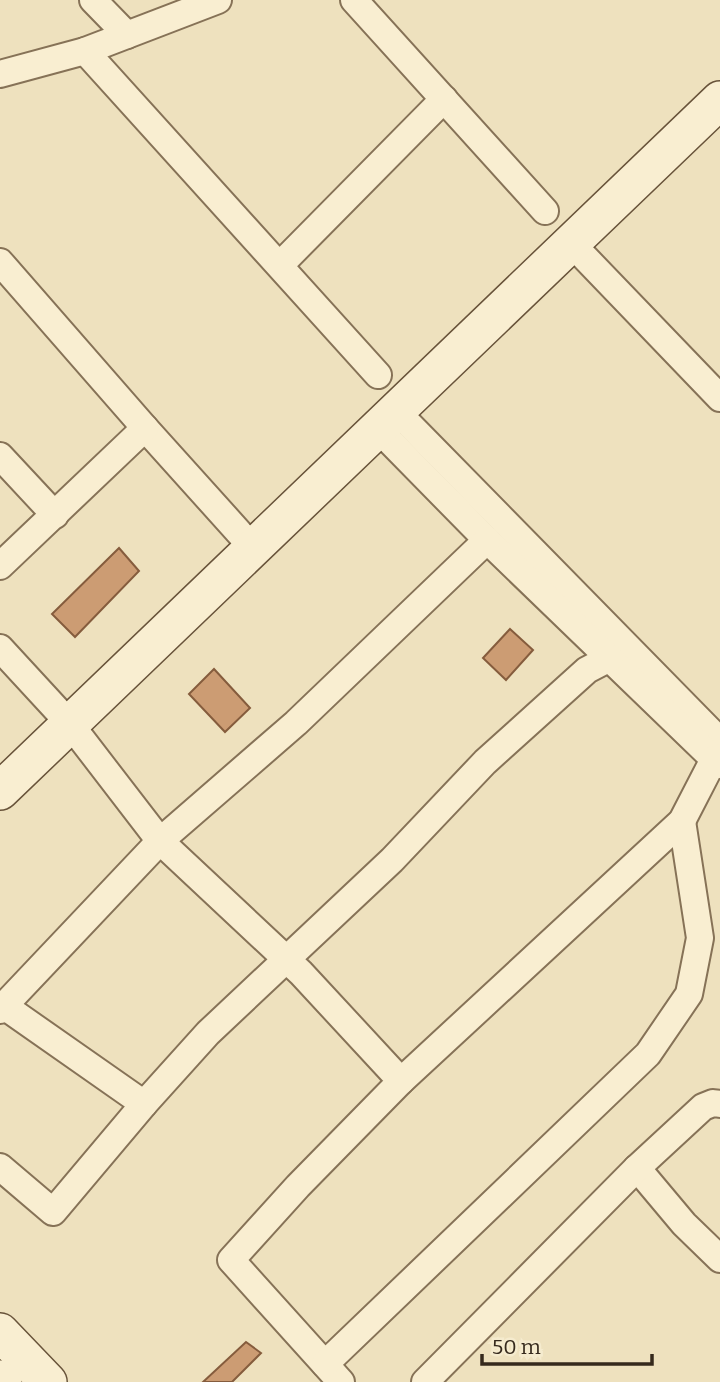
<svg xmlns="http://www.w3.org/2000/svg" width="720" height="1382" viewBox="0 0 720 1382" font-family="Bitter,serif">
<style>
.building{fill:#cc9c73;stroke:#855c3d;stroke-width:2}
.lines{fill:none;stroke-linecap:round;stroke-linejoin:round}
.street-casing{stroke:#867257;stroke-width:30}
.secondary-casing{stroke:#68533a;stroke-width:40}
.street{stroke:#f9eed1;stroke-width:26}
.secondary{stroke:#f9eed1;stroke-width:37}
</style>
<rect width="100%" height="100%" fill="#eee1be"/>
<!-- building -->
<g class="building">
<path d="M119 548 139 571 75 637 52 614Z"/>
<path d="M510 629 533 650 506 680 483 658Z"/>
<path d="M214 669 250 708 225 732 189 694Z"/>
<path d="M246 1342 261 1353 232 1382H203Z"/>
</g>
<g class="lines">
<defs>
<g id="street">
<path d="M93 0 127 35"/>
<path d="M354 0 545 211"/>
<path d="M85 51 378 375"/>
<path d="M0 74 85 51 218 0"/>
<path d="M571 243 720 398"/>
<path d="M0 262 145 428 253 548"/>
<path d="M280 265 444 99"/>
<path d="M396 411 712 733 720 737"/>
<path d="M378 429 487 540 720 765"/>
<path d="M0 456 55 515"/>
<path d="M0 566 145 428"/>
<path d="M0 648 70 724 160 841 301 973 401 1081 298 1186 231 1260 341 1382"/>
<path d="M4 1006 144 1104"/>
<path d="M0 1010 160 841 296 723 487 540"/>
<path d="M401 1081 682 821 714 759"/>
<path d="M0 1167 53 1212 144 1104 208 1033 392 860 485 762 587 670 610 658"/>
<path d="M637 1168 684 1224 720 1259"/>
<path d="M325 1364 648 1054 689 994 700 938 682 821"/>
<path d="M425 1382 637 1168 703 1107 713 1103 720 1104"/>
</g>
<g id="secondary">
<path d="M0 791 720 100"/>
<path d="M0 1332 48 1382"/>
<path d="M0 1379 3 1382"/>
</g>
</defs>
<!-- street casing -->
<use href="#street" class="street-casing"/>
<!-- secondary casing -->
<use href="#secondary" class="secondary-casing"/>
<!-- street -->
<use href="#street" class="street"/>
<!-- secondary -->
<use href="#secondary" class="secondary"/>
</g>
<!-- scale -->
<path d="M482 1354v10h170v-10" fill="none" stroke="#35291c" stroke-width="3.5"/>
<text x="492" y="1354" font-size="21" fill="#35291c" stroke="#f5ebce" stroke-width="5" paint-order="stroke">50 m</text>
</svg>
